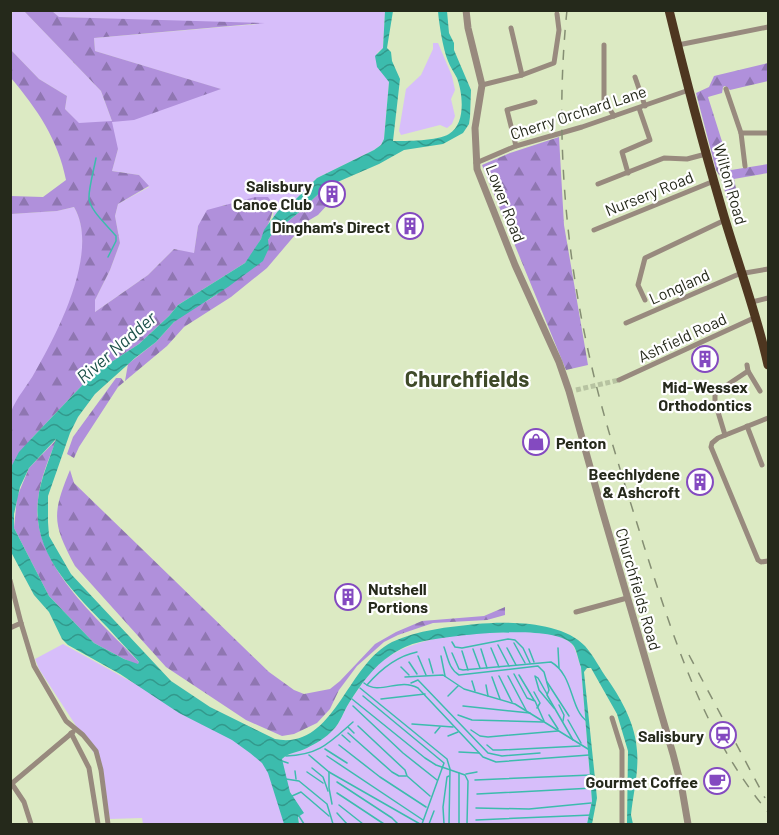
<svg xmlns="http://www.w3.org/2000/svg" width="779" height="835" viewBox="0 0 779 835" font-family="Barlow,sans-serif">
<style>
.green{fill:#d7befa}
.forest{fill:url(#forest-firs)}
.water{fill:url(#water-waves);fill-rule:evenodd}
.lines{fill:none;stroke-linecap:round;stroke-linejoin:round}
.stream{stroke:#3cbcad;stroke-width:1.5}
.minor-tunnel{stroke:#b7c3a1;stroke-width:5;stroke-dasharray:5 2.5;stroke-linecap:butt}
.minor{stroke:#988a7e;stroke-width:5}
.tertiary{stroke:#988a7e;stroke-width:7}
.trunk{stroke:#4e3620;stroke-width:9}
.rail{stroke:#858e73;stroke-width:1.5;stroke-dasharray:10 10;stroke-linecap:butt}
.labels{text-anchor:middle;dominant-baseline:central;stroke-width:4.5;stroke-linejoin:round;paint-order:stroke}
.street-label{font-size:16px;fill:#25291b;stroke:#fff}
.poi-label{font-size:16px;font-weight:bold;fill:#25291b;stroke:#fff;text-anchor:end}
.water-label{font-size:18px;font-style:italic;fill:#1e524b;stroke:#fff}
.district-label{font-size:22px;font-weight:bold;fill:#3f4a29;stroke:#fff}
</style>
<defs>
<pattern id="forest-firs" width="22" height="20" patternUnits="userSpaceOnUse" patternTransform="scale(1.5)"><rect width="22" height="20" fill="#b090db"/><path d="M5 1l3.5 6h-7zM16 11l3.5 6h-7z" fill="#8f76b1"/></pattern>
<pattern id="water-waves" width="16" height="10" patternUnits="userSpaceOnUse" patternTransform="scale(1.5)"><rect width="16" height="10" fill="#3cbcad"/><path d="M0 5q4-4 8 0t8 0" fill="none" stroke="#32998c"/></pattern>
</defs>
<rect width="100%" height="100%" fill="#dceac3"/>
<!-- green -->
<g class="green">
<path d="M14 11H24L101 91 112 121 220 89 95 51 94 38 258 24 59 17 52 11H385L383 48 377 53 389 82 384 139 381 145 374 150 317 178 296 199 278 211 273 218 274 205H224L198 226 194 254 174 249 148 275 95 312V300L110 270 120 243 115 216 118 204 149 187 139 175 112 171 118 149 79 124 65 109 67 96 39 79 11 50V14Z"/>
<path d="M433 43H438L452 76 455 90 451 99 455 116 452 124 447 128 440 125 401 135 399 131 406 89 421 75 433 49Z"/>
<path d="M74 207C106 261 40 366 11 413V214L57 211Z"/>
<path d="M521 632C536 632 560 633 572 644 576 649 578 660 581 667L592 801 587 824H299L298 817 303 813C291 797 283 780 282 759 289 752 298 753 307 748 315 744 326 737 333 730 341 722 343 712 349 703 356 692 365 679 374 669 406 634 475 632 521 632Z"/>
<path d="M63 644 266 756 286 824H143L142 818 110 819 99 761 39 669 35 659Z"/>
</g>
<!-- forest -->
<g class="forest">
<path d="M24 11H52L59 17 265 23 94 38 95 51 221 89 134 120 112 122 118 149 112 171 139 175 149 186 118 204 115 216 120 243 110 270 95 300V312L148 275 174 249 194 253 198 226 207 210 255 197H268L274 205C272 221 257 249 245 263L178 305 169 316 139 344 93 374 32 438 11 467C11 455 7 422 11 412 16 398 28 385 35 372 58 332 100 251 74 207L57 211 11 214V196L43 197 66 180C58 139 37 109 11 78V50L39 79 67 96 65 109 79 123 112 121 101 91Z"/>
<path d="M768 63V81L730 90 725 86 723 87 722 93 708 97 731 170 768 164V173L734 179 738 198 728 202 721 178 716 170 696 93 709 87 714 76Z"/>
<path d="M559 137 564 225 588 365 566 370 482 165 510 153Z"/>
<path d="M335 183 337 187 325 197 329 203 318 215 306 222 267 268 231 297 184 327 167 346 125 381 128 364 156 342 174 322 183 314 210 299 262 261 268 240 272 234 297 214 326 187Z"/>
<path d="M116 378H121L124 382 118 387 79 447 74 458 67 454 73 437Z"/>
<path d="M57 439C49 458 40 479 38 500 30 564 100 620 139 662L138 665 124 659 94 643 49 596 14 528 17 497 29 468Z"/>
<path d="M70 470 74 483 269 672 294 690 304 694 330 689 340 681 375 644 396 632 422 621 484 616 505 607V615L487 620 433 623 398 635 384 642 357 666 339 690 330 709 317 723 294 734 282 736 246 720 166 667 75 566C52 523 52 514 70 470Z"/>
</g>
<!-- water -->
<path class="water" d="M385 11H393L387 48 391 52 392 61 400 79 393 141C406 141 438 141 449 134 466 124 463 94 457 78 454 72 450 67 448 61 443 49 439 24 438 11H447L449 33 454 43V50L471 90 470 117 469 124 463 133 443 144 404 150 379 164 326 187 297 214 272 234 268 240 269 248 263 261 228 287 174 322 156 342 135 358 95 394 78 417 70 433 48 496V522L49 536 71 574 171 681 210 707 275 739C334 751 346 665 392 642 418 630 448 627 476 624 507 621 562 621 585 646 594 656 600 669 608 680 622 700 636 726 637 751 639 772 633 794 631 815L633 824H627L628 751 617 714 591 668H587L584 672 597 798 592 824H587L592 801 581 667C578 660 577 650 573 645 554 622 448 636 420 642 410 644 400 649 391 655 374 666 360 685 349 703 343 712 341 722 333 730 327 737 315 744 307 748 298 753 289 752 282 759L290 792 304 813 298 817 299 824H284L268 773 262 763 250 753 232 740 179 713 120 674 68 645 62 639 49 612 34 595 11 552V467L19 452 32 438 93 374 139 344 169 316 178 305 245 263 261 239 264 230 278 211 296 199 317 178 374 150 381 145 384 139 389 82 377 67 375 56 383 48ZM56 439C50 459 40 479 38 500 32 555 74 592 108 628 118 639 129 651 139 662L138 664 124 659 94 643 49 596 14 528V514L20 487 29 468Z"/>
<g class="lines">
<!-- stream -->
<g class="stream">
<path d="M96 158C94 169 89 187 89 197 88 209 109 227 116 236V241L108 257"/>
<path d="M452 642 455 647 462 648 508 639 515 640 523 648 530 663"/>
<path d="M514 643 525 663"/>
<path d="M498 645 509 666"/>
<path d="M444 647C448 658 449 669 459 675L538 666 544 672 549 690 547 695 573 740"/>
<path d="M491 648 499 667"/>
<path d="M507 648 516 665"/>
<path d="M558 648 559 668"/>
<path d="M473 649 480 668"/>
<path d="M481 649 487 668"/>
<path d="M529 649 534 662"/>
<path d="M462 651 468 670"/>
<path d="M452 653 459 669 463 670 551 662C574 675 570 710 587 721"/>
<path d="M418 656 426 675"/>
<path d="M441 656 445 676"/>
<path d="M429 659 433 673"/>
<path d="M409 662 417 674"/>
<path d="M401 667 409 675"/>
<path d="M514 674 527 698 535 701 544 721"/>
<path d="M519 675 534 700"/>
<path d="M499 676 512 702"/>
<path d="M508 676 526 710"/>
<path d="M405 677 443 675 464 689 515 704 588 749"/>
<path d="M492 677 500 699"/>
<path d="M472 681 475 691"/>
<path d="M547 682 569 716"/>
<path d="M364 683C380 696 399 677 418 688L483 757 496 762 589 755"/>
<path d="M411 683 418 680 488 753 502 756 540 753"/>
<path d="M367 685C380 670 397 656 417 652"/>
<path d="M486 685 488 696"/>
<path d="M360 688 447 759 450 769 449 824"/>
<path d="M534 692 540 703 537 708"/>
<path d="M547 694 538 678 535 676 539 690 554 708"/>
<path d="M363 696 444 763 422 824"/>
<path d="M448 696 458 686"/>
<path d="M352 699 425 758 436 765 465 775 468 781 467 824"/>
<path d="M381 699 425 694"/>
<path d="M559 705 564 715 563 721"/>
<path d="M353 706 403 753 437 780"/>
<path d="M463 706 530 713"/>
<path d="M458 715 472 720 543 722"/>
<path d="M549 715 558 729"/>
<path d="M568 720 581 743"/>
<path d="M412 724 453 727"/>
<path d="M358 726 405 770 407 776 430 796"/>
<path d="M348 727 354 733"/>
<path d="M471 730 480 736 488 737 558 731"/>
<path d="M348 733 392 772 399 776H406"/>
<path d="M435 733 440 727"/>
<path d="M342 735 350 742"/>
<path d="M448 736 458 732"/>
<path d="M339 745 380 777 426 807"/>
<path d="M487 745 493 750H501L580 746"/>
<path d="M325 749 347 763"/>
<path d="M459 752 479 753"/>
<path d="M309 755 329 772V788L332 804"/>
<path d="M286 756C319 755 329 743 353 722"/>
<path d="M327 756 423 820"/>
<path d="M282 761 288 763"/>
<path d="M312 768 323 777 328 791"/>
<path d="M295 771 296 779"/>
<path d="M307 772 323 783"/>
<path d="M329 772 420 824"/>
<path d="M466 774 477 772"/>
<path d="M286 779 299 781 327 804 333 824"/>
<path d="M475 780 591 775"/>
<path d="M337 782 392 818 398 824"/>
<path d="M337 793 384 824"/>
<path d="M477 794 593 788"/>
<path d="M292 796 301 792 329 816"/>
<path d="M339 805 363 824"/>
<path d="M476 808 529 809 591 803"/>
<path d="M337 813 347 824"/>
<path d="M299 816 304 824"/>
<path d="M476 820 592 815"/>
<path d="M429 824 434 811"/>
<path d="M444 824 443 807 447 777 449 776"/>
<path d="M459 824V773"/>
</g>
<!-- minor-tunnel -->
<path class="minor-tunnel" d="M576 390 619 380"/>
<!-- minor -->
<g class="minor">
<path d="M604 45V100L614 116"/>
<path d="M678 45 768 27"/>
<path d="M522 75 554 63 559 30 557 14"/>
<path d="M635 77 645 106"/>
<path d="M482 85 522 75 511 28"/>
<path d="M726 89 741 133H768"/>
<path d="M741 133 745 166"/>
<path d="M516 146 507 110 535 102"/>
<path d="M476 163 516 146 582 127 689 90"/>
<path d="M628 173 622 152 650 140 639 108"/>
<path d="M598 184 664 158 687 159 706 154"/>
<path d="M594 230 714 181"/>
<path d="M645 300 638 285 645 258 725 220"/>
<path d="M752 302 768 298"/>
<path d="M626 323 739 274 768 269"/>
<path d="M748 371 760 391"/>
<path d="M619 380 756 317"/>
<path d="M768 418 718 438 712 443 711 447 758 560 761 562 768 561"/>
<path d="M747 426 762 465"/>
<path d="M725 435 715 402V393L748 371 747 365"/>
<path d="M10 580 21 623 34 666 66 721 83 735 96 751 101 770 108 824"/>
<path d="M576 612 627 598"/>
<path d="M10 628 21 623"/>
<path d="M612 718 622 750V824"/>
<path d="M71 733 89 768 98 824"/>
<path d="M12 784 24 802 31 824"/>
<path d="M10 785 73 732"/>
</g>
<!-- tertiary -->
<path class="tertiary" d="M466 10 468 28 482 85 475 128 477 169 515 265 559 362 569 391 602 510 673 754 682 789 688 824"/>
<!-- trunk -->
<path class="trunk" d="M669 10C685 76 702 141 721 206 736 259 756 310 768 365"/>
<!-- rail -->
<g class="rail">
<path d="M567 10C555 126 564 245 590 359 604 422 625 484 644 546 674 639 704 736 768 812"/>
<path d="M689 655 765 798"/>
</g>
</g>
<!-- icons -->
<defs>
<symbol id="building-ring" viewBox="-11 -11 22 22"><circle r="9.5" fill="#fff" stroke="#844ac0" stroke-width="1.5"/><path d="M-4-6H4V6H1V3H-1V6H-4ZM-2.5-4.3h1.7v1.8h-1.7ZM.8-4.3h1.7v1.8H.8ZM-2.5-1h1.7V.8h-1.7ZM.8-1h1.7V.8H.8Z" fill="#844ac0"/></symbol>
<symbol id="shop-ring" viewBox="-11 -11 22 22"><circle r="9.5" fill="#fff" stroke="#844ac0" stroke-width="1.5"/><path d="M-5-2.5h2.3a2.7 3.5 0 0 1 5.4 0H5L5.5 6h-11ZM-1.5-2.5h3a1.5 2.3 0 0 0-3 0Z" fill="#844ac0"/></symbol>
<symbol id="station-ring" viewBox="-11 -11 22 22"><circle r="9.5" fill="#fff" stroke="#844ac0" stroke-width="1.5"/><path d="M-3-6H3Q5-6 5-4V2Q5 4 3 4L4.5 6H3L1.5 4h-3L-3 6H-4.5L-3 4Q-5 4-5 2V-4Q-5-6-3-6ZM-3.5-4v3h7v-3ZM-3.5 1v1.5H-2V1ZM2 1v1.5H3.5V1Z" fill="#844ac0"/></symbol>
<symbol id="cafe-ring" viewBox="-11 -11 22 22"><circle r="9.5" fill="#fff" stroke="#844ac0" stroke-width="1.5"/><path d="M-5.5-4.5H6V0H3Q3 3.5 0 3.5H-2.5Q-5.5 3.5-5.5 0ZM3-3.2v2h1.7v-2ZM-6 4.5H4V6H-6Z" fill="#844ac0"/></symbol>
</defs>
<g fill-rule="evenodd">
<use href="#building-ring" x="317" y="179" width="30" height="30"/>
<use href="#building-ring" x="395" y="211" width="30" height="30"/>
<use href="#building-ring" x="690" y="344" width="30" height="30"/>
<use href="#shop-ring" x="521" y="427" width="30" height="30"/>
<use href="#building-ring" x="685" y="467" width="30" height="30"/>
<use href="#building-ring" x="333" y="582" width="30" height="30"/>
<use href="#station-ring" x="708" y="720" width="30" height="30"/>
<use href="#cafe-ring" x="702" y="766" width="30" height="30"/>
</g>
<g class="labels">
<!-- street labels -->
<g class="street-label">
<text transform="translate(578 112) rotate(-18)">Cherry Orchard Lane</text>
<text transform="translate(731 184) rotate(74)">Wilton Road</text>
<text transform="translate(649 193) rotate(-22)">Nursery Road</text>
<text transform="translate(506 203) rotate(69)">Lower Road</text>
<text transform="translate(679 286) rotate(-24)">Longland</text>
<text transform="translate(682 337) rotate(-25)">Ashfield Road</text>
<text transform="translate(639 589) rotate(74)">Churchfields Road</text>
</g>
<!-- poi labels -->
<g class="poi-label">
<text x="312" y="185">Salisbury<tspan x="312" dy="18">Canoe Club</tspan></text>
<text x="390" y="226">Dingham's Direct</text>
<text x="705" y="386" text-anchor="middle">Mid-Wessex<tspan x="705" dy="18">Orthodontics</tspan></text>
<text x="556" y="442" text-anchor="start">Penton</text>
<text x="680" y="473">Beechlydene<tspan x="680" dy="18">&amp; Ashcroft</tspan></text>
<text x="368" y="588" text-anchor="start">Nutshell<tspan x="368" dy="18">Portions</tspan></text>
<text x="704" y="735">Salisbury</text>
<text x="698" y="781">Gourmet Coffee</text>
</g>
<!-- water labels -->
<g class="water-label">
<text transform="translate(116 347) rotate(-41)">River Nadder</text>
</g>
<!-- district labels -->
<g class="district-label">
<text x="467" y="378">Churchfields</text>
</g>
</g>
<!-- border -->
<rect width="779" height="835" fill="none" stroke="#25291b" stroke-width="24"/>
</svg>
